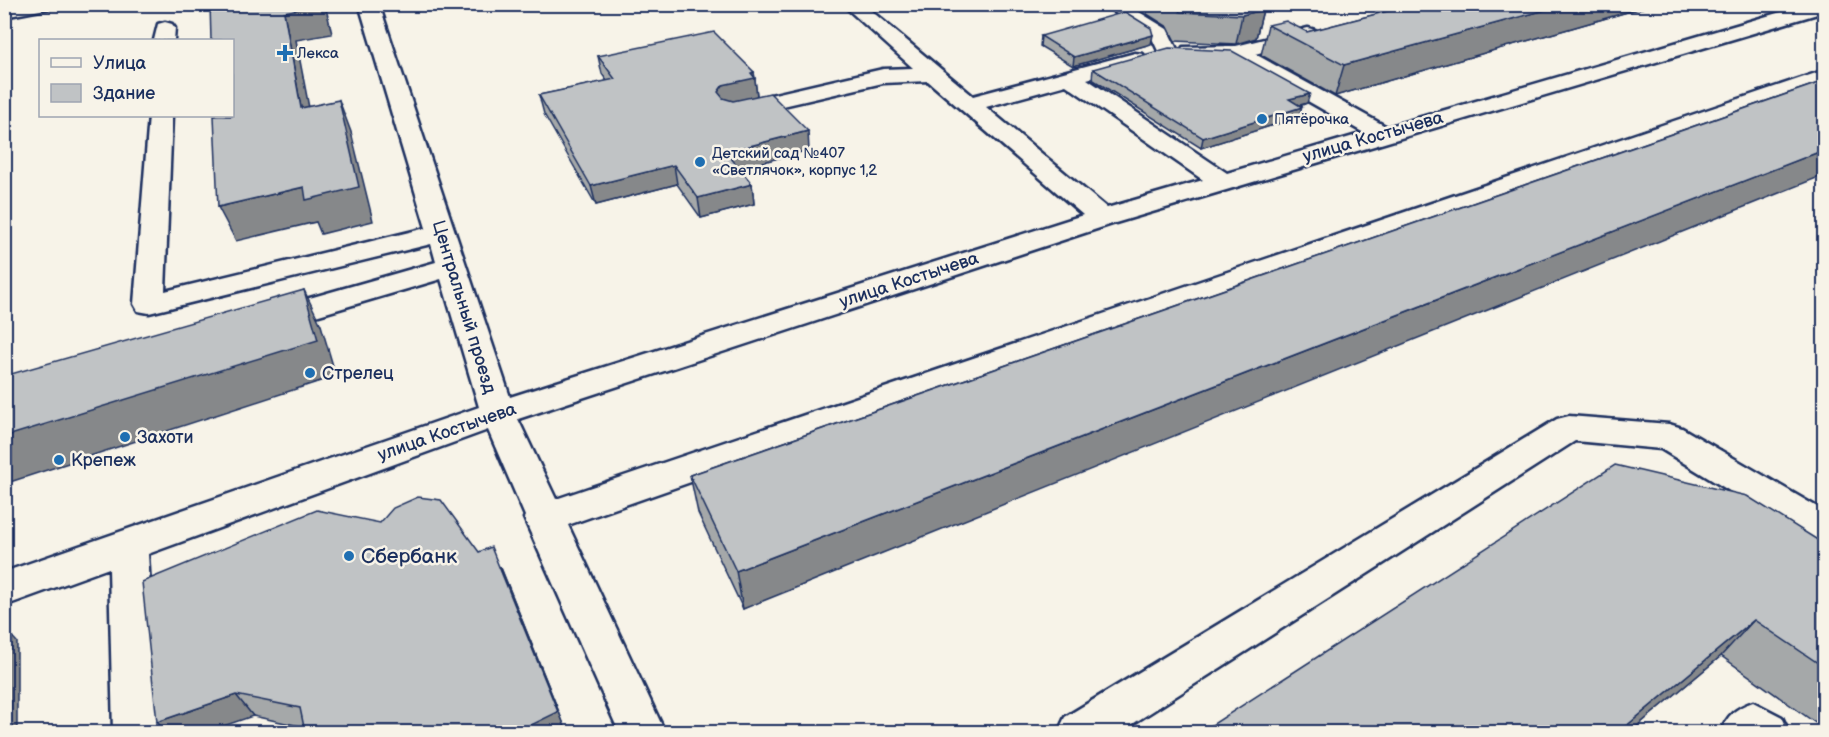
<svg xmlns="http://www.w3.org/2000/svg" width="1829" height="737" viewBox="0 0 1829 737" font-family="'Balsamiq Sans',sans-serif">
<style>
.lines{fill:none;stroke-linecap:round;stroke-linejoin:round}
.minor-casing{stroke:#1b2f5e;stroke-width:5}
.major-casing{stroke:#1b2f5e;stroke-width:5}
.minor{fill:#f7f3e8;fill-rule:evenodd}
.major{fill:#f7f3e8;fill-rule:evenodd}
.wall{fill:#a5a8a9;stroke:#1b2f5e;stroke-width:1.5}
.shaded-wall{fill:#86888a;stroke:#1b2f5e;stroke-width:1.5}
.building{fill:#c0c3c5;stroke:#1b2f5e;stroke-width:1.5}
.poi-dot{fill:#1f6fb2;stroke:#f7f3e8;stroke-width:2}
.labels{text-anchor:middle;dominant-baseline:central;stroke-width:5;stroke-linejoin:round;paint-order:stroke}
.far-poi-label{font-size:15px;fill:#1b2f5e;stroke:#f7f3e8;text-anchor:start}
.street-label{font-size:18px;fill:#1b2f5e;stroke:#f7f3e8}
.poi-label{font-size:18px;fill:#1b2f5e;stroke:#f7f3e8;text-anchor:start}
.near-poi-label{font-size:21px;fill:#1b2f5e;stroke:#f7f3e8;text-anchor:start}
</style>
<rect width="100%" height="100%" fill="#f7f3e8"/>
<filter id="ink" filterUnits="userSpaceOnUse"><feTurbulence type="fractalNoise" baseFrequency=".0167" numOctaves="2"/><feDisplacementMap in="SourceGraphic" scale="12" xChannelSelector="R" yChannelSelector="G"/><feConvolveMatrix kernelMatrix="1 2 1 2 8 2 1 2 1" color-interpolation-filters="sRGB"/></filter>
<g filter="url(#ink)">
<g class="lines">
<defs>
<g id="minor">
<path d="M359 4H379L510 397 1083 215 928 81 883 83 735 117 727 115 723 110 727 105 883 69 913 68 842 4H863L973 96 1135 53 1143 54 1146 59 1143 64 1087 79 1227 173 1364 133 1232 58 1183 57 1180 52 1183 47 1236 46 1308 28 1315 30 1318 34 1315 38 1255 54 1387 127 1808 4H1824V12L1112 224 518 419 556 499 1816 73 1824 71V85L568 525 665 732H619L524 518 525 516 488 430 148 554 159 732H113L109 568 4 606V572L479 407 441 279 268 330 257 327 252 320 257 313 436 262 431 244 149 313 138 311 134 304 149 116H172L165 291 426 228ZM1066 85 1203 180 1107 208 986 107Z"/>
<path d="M1102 4H1126L1167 29 1177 49 1173 53H1159L1151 36Z"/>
<path d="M1366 4H1392L1402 12 1399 16 1392 18Z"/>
<path d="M165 22 172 24 175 28 174 40H154L158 24Z"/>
<path d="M1569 416 1669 424 1682 428 1824 511V544L1810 540 1661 449 1575 441 1120 732H1058L1065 717 1557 419Z"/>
<path d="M1753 702 1782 717 1789 732H1721C1727 715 1736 708 1753 702Z"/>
</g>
<path id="major" d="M53 4 51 8 4 17V5Z"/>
</defs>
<!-- minor casing -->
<use href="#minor" class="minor-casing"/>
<!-- major casing -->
<use href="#major" class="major-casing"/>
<!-- minor -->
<use href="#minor" class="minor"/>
<!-- major -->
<use href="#major" class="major"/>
</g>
<!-- wall -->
<g class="wall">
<path d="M1148 4H1252L1263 10 1256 38 1236 44 1175 41 1168 27 1147 14Z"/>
<path d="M1415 4H1655L1335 96 1261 55 1268 25 1307 32Z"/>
<path d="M1041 36 1151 44 1073 66 1040 46Z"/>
<path d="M598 56 754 72 757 95 809 150 739 168 752 184 754 204 701 218 677 184 596 205 544 114 539 95 607 81 602 74Z"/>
<path d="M1093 69 1307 103 1300 106 1299 117 1201 148 1092 79Z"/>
<path d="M1824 81 743 609 698 513 690 475Z"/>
<path d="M1824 544V729L1721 656 1630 732Z"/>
<path d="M479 552 501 568 567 732H305L304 727 253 716 157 722Z"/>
</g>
<!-- shaded-wall -->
<g class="shaded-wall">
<path d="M321 4H325L332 34 296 40 315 139 301 108 284 12Z"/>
<path d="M1567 4H1655L1335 96 1344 65Z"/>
<path d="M1263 10 1256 38 1236 44 1242 15Z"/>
<path d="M1153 35 1151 44 1073 66 1074 57Z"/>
<path d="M754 72 757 96 721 110 718 92 723 85Z"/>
<path d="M1310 94 1307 103 1286 109 1289 99Z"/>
<path d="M339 100 351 132 373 221 321 234 316 222 236 241 218 207 304 187Z"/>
<path d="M1302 107 1299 117 1201 148 1203 138Z"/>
<path d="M808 131 809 150 729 171 726 152Z"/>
<path d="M1824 150V175L743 609 736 571Z"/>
<path d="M674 165 677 184 596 205 591 186Z"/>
<path d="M752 184 754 204 701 218 698 198Z"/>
<path d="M304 290 321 325 336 376 4 484V437Z"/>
<path d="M501 568 567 732H517Z"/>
<path d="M1754 620 1721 656 1630 732H1619Z"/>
<path d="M6 630 17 642V732H4Z"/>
<path d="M236 695 253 716 206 732H166L157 722Z"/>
</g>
<!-- building -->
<g class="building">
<path d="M210 4H321V5L284 12 301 108 339 100 359 187 306 200 304 187 218 207 214 116H232V40H211Z"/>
<path d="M1176 4H1252L1263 10 1242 15 1180 12Z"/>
<path d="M1415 4H1567L1344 65 1268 25 1286 21 1307 32Z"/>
<path d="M1125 12 1151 28 1153 35 1074 57 1041 36Z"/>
<path d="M714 32 754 72 751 73 755 78 723 85 718 92 723 98 733 101 770 93 808 131 726 152 752 184 698 198 674 165 591 186 539 95 615 79 598 56Z"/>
<path d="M1169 48 1232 51 1310 94 1289 99 1302 107 1203 138 1093 69Z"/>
<path d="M1824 81V150L736 571 690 475Z"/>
<path d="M304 290 318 340 4 437V376Z"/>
<path d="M1615 465 1747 496 1824 544V667L1754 620 1619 732H1201Z"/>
<path d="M418 497 441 500 479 552 491 547 558 712 517 732H305L300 708 236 695 157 722 142 582 317 510 380 523 393 508Z"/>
<path d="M6 630 4 696V631Z"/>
</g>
</g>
<!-- markers -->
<g class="poi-dot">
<path d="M282 44h6v6h6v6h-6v6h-6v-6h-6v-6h6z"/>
<circle cx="1262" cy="119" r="6"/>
<circle cx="700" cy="162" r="6"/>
<circle cx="310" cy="373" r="6"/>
<circle cx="125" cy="437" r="6"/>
<circle cx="59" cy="460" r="6"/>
<circle cx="349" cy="556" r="6"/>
</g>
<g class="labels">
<!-- far-poi labels -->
<g class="far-poi-label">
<text x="297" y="53">Лекса</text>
<text x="1274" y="119">Пятёрочка</text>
<text x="712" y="153">Детский сад №407<tspan x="712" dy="17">«Светлячок», корпус 1,2</tspan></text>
</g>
<!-- street labels -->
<g class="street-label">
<text transform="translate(1373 137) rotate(-16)">улица Костычева</text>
<text transform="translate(909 280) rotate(-18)">улица Костычева</text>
<text transform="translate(464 307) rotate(73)">Центральный проезд</text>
<text transform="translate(447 432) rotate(-19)">улица Костычева</text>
</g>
<!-- poi labels -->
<g class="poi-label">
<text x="322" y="373">Стрелец</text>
<text x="137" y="437">Захоти</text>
<text x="71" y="460">Крепеж</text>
</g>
<!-- near-poi labels -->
<g class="near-poi-label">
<text x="361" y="556">Сбербанк</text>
</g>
</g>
<!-- margin -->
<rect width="1829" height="737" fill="none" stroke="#f7f3e8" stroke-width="24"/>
<rect x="12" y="12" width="1805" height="713" fill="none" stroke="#1b2f5e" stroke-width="2" filter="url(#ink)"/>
<!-- legend -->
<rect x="39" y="39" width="195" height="78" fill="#f7f3e8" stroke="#9fa5b1" stroke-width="1.5"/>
<rect x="51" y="58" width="30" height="9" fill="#f7f3e8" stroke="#9fa5b1" stroke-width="1.5"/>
<text x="93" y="69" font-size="18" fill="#1b2f5e">Улица</text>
<rect x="51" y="84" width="30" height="18" fill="#c0c3c5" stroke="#9fa5b1" stroke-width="1.5"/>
<text x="93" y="99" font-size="18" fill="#1b2f5e">Здание</text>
</svg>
